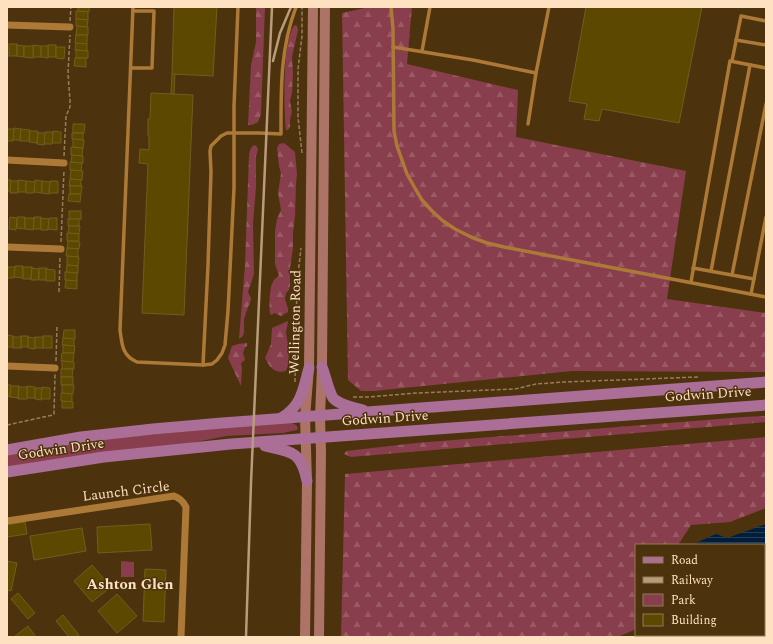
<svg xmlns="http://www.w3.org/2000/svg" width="773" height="644" viewBox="0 0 773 644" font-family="Spectral,serif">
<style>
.green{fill:#883e4c}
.forest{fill:url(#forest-firs)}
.water{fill:url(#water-rules)}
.building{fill:#5d4800;stroke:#725d1f}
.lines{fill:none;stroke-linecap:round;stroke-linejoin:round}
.path{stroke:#997d5b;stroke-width:1.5;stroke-dasharray:4 2;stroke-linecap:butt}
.service{stroke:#ad7936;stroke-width:3.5}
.minor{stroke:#ad7936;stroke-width:7}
.secondary{stroke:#ac7366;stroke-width:10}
.primary{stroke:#ab6e96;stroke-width:11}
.rail{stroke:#b99c7b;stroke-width:2.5}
.labels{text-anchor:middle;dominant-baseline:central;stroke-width:3;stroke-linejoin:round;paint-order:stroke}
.street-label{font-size:14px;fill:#fee1c1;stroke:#4d320e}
.neighbourhood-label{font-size:15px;font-weight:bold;fill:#fee1c1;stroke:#4d320e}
</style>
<defs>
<pattern id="forest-firs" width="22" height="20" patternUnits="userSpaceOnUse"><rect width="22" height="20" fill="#883e4c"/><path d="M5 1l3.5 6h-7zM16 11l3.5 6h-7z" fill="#9a5a64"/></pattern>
<pattern id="water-rules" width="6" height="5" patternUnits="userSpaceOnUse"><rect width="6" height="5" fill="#001e3b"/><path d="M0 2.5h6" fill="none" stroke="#263e56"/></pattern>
</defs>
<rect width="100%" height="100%" fill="#4d320e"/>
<!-- green -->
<g class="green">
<path d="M290 422 296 425 298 428 297 430 283 433 227 436 185 444 7 468V454L114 438Z"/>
<path d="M121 561 134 562V577H121Z"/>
</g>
<!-- forest -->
<g class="forest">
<path d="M256 7H265L261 114 258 122 252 125H248L251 65 256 42Z"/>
<path d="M369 7H412L407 64 518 90 516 137 686 171 667 299 766 313V372L572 371 374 391H361L348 380 342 13Z"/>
<path d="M295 25 297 26 298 30 292 57 293 74 292 93 290 101 292 112 290 119V127L288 130H286C284 110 282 38 295 25Z"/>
<path d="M284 143 295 152 297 174 296 184 295 216 293 233V248L290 268V285L289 290 286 293 285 299 288 309V312L281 316 274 313 272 315 270 314C269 306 269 287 274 280 275 279 278 276 279 276L275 264V231L277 219 281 210 278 193 281 173 279 166 277 148 279 144Z"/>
<path d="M255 145 257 147 258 149 256 156V187L253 223 254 274 248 292 251 298 250 303 248 307 244 319V332L243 336 239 339 245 265 249 155C250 151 250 147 255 145Z"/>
<path d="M288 321C288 325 286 330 286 333 288 344 291 362 286 371 275 374 270 368 265 358L271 344 272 328Z"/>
<path d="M247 343V346L245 347 243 353 245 360 241 363 242 368 241 386 228 358 232 346 238 344Z"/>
<path d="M766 416V422L351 457 344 454 346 451 416 443 743 417Z"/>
<path d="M766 437V508L730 522 691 525 678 545H636V629L618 637H341L345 474Z"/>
</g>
<!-- water -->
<path class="water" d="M766 524V598L764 600V545H696L698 542 716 534 727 538Z"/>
<!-- building -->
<g class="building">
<path d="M78 7H89V12L78 11Z"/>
<path d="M174 7H217L213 76 172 74Z"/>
<path d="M586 7H702L679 123 602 109 599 121 584 119 587 104 569 101Z"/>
<path d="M76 11 88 12V20L76 19Z"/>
<path d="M76 19 88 20 87 27 76 26Z"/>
<path d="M77 26 88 27V35H76Z"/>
<path d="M76 35H87V44L75 43 76 34Z"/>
<path d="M76 43 87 44V51L75 50Z"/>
<rect x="9" y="44" width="8" height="12"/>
<path d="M17 45 24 46V57L17 56Z"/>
<path d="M33 45 41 46V57H33Z"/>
<rect x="48" y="45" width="8" height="12"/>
<path d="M24 46H33V58L24 57Z"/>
<path d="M41 46H48V58L41 57Z"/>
<path d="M56 47H65L64 59 56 58Z"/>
<path d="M76 50 88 51V58H76Z"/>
<path d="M75 58H86V67L74 66Z"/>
<path d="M172 74H175L174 94H171Z"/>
<path d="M151 93 193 95 184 315 142 313 148 164 139 163 140 149 149 150V136H148V119H150Z"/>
<path d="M73 124H85L84 133H73Z"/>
<path d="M14 128 21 129 20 140H13Z"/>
<path d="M7 129H14L13 141H7Z"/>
<path d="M21 129 30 130 29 141H20Z"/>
<path d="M30 131H38L37 143 29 142Z"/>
<path d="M53 131 61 132V143H52Z"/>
<path d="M45 132H53L52 144H44Z"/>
<path d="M38 133H45L44 145 37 144Z"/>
<path d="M72 133H83V140L72 139Z"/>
<path d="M73 139 84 140 83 148 73 147Z"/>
<path d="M71 147 83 148 82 156 71 155Z"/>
<path d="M72 155 83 156V163L71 162Z"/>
<path d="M70 162 82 163 81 171 70 170Z"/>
<path d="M71 170 83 171 82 180 70 179Z"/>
<path d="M70 179 81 180V186H69Z"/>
<path d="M7 180H11L10 191H7Z"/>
<path d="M18 180 26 181V192H18Z"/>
<path d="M35 180 42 181V193L34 192Z"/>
<path d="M11 181H18V193H10Z"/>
<path d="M26 181 35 182 34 193H26Z"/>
<path d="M42 181 50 182 49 194 42 193Z"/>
<path d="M50 181H58V193H49Z"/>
<path d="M70 186H82L81 194H70Z"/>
<path d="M69 194H81L80 202 68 201Z"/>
<rect x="69" y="211" width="12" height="8"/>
<path d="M10 217 17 218 16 230 9 229Z"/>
<path d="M17 217H25V229L17 228Z"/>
<path d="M34 217H41V229H33Z"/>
<path d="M25 218H34L33 230 25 229Z"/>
<path d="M41 218 49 219 48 230H41Z"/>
<path d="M49 218H57V230L48 229Z"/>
<rect x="68" y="219" width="11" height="7"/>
<path d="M69 226H80L79 234 68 233Z"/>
<path d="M67 233 79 234V241H67Z"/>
<path d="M68 241 80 242 79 249 67 248Z"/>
<path d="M67 248 78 249V257L66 256Z"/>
<path d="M67 256 79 257 78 266 67 265Z"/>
<path d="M67 265 78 266V273L66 272Z"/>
<path d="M15 266H23V278L14 277Z"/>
<path d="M8 267H15L14 278H7Z"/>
<path d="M23 267H32L31 279H23Z"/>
<path d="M32 268 39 269 38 280H31Z"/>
<path d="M39 268H47L46 280H39Z"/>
<path d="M46 269 55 270V281H46Z"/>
<path d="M65 272 77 273V281L65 280Z"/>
<path d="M66 280 77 281V289L65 288Z"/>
<path d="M64 330H75V339L63 338Z"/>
<path d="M7 335 13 336V347H7Z"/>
<rect x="21" y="336" width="7" height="11"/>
<rect x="43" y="336" width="9" height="12"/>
<rect x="13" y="337" width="8" height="11"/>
<path d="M28 337 35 338V349L28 348Z"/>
<rect x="35" y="337" width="8" height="11"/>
<path d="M63 338 74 339V346L62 345Z"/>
<path d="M63 345 75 346 74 353H63Z"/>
<path d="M62 353H74L73 362 61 361Z"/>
<path d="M62 361 74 362V369H62Z"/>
<path d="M61 369H73L72 377H61Z"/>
<rect x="61" y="377" width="12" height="8"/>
<path d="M7 385H11L10 397 7 396Z"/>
<path d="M62 385H74L73 394 62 393Z"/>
<path d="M11 386H19L18 398 10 397Z"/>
<path d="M27 386 35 387V398H27Z"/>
<path d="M19 387H27V399H18Z"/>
<path d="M42 387 50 388V399H41Z"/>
<path d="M35 388H42L41 400 35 399Z"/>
<path d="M61 393 72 394V402L61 401Z"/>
<path d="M62 401 73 402V408H62Z"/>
<path d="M25 522 27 534 7 537V525Z"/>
<path d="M150 524 152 550 98 553 97 527Z"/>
<path d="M82 528 86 551 34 560 30 536Z"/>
<path d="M7 561 17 563 11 591 7 590Z"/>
<path d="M92 565 111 587 92 602 74 581Z"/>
<path d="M145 569 166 570 164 622 143 621Z"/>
<path d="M18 593 35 613 28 619 11 599Z"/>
<path d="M117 594 137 616 117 633 98 611Z"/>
<path d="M63 615 79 635 76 637H69L56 621Z"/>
<path d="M764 620H766V637H721L726 635H764Z"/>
<path d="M28 626 36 637H14Z"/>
</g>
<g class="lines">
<!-- path -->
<g class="path">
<path d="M70 21 71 7"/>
<path d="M302 153 298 117V69L302 36V7"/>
<path d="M64 156 66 116 70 107V101L68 73 70 35"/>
<path d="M61 242 64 170"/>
<path d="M59 292 60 256"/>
<path d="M56 361 57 326"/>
<path d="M295 382 297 283 301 248"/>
<path d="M353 397H368L417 393 515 389 536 384 564 382 698 377"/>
<path d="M7 425 53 415 54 414 55 374"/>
</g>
<!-- service -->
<g class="service">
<path d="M133 7 120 330C122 344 122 356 137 362L203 365 212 364 217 360 222 353 225 345 228 311 234 188V106L238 7"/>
<path d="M391 7 393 29 394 131 397 146 407 174 416 190 422 200 432 211 443 221 455 229 471 237 487 243 504 247 766 297"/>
<path d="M736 40 766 45"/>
<path d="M393 47 473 60 536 73"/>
<path d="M422 51 430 7"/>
<path d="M732 61 741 16 766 21"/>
<path d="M131 68H152L154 11H133"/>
<path d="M528 124 536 73 549 7"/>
<path d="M693 268 754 279"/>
<path d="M711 271 750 65"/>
<path d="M732 275 766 104"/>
<path d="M691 282 730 61 766 68"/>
<path d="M751 294 766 217"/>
<path d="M203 365 208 265 211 172 210 151 211 146 221 136 227 133H259L281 134C281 90 280 49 296 7"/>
</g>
<!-- minor -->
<g class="minor">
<path d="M7 25 70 27"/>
<path d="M7 160 64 163"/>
<path d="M7 247 61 249"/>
<path d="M7 366 55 368"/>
<path d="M7 521 174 496C180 498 183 501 186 507L181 637"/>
</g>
<!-- secondary -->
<g class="secondary">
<path d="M305 637 307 481 305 417 309 368 313 7"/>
<path d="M319 637 321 452 320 416 322 367 325 7"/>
</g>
<!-- primary -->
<g class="primary">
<path d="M322 367C325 374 329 392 333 398 340 405 354 408 363 410"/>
<path d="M281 418C302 406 303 389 309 368"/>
<path d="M265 446C292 452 301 451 307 481"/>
<path d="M7 450 81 437 153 429 222 423 766 382"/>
<path d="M7 472 104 457 231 444 766 405"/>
</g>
<!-- rail -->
<g class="rail">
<path d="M273 61 280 33 291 7"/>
<path d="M246 637 251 483 272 7"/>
</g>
</g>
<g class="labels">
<!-- street labels -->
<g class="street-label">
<text transform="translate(295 322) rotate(-89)">Wellington Road</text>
<text transform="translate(708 394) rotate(-4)">Godwin Drive</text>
<text transform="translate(385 418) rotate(-4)">Godwin Drive</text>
<text transform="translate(61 449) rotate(-8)">Godwin Drive</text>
<text transform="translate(126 491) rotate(-7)">Launch Circle</text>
</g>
<!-- neighbourhood labels -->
<g class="neighbourhood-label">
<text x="130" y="584">Ashton Glen</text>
</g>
</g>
<!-- border -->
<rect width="773" height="644" fill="none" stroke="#fee1c1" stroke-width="16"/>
<!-- legend -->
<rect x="635" y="544" width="130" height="92" fill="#4d320e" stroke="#947856"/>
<rect x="643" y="557" width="20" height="6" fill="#ab6e96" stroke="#947856"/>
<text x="671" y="564" font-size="12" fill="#fee1c1">Road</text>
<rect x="643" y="577" width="20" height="6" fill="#b99c7b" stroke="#947856"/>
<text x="671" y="584" font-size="12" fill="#fee1c1">Railway</text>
<rect x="643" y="594" width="20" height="12" fill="#883e4c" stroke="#947856"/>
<text x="671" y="604" font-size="12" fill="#fee1c1">Park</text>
<rect x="643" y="614" width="20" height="12" fill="#5d4800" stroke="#947856"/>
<text x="671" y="624" font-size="12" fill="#fee1c1">Building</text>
</svg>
